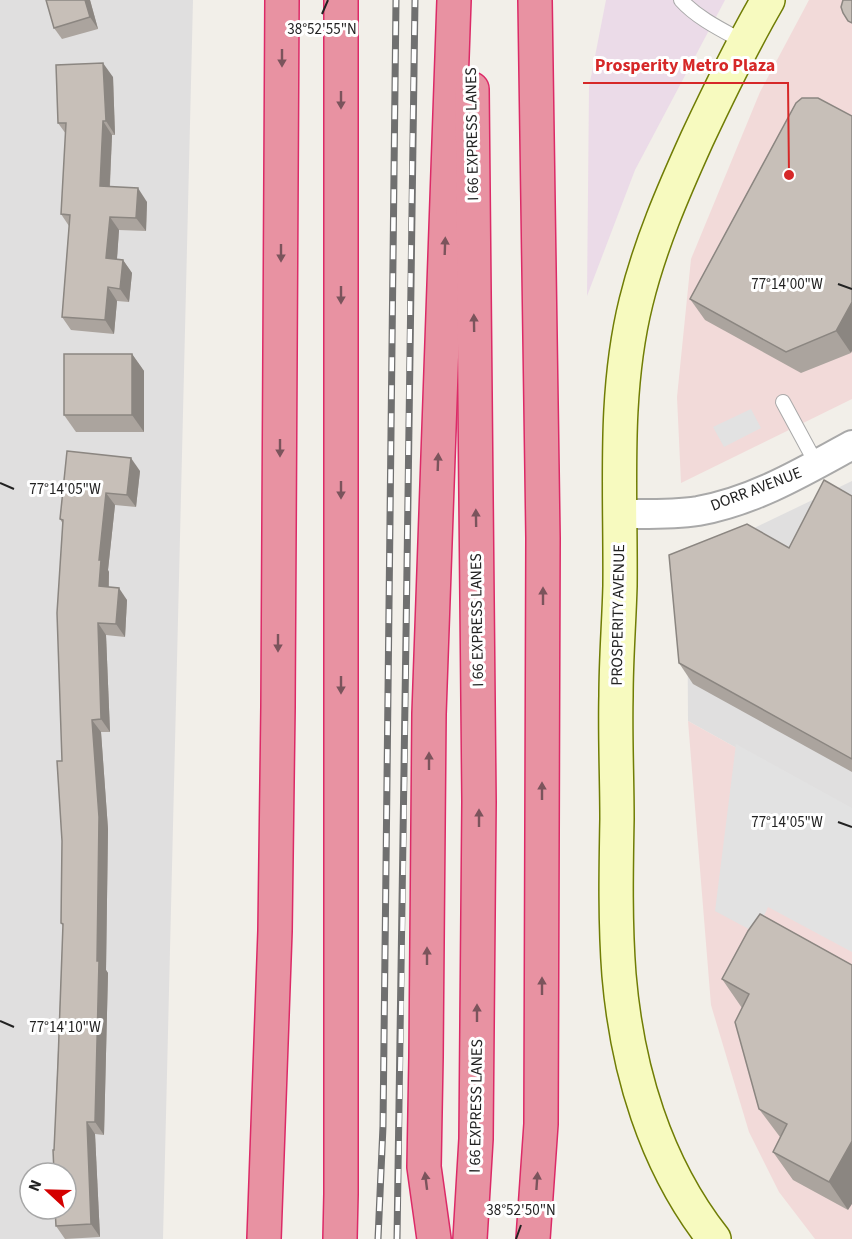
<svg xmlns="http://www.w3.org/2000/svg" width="852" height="1239" viewBox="0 0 852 1239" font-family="'Source Sans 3',sans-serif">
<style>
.residential{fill:#e0dfdf;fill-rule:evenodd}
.commercial{fill:#f2dad9}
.industrial{fill:#ebdbe8}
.parking{fill:#e2e2e2}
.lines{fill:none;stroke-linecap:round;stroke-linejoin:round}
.service-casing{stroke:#a9a9a9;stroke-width:16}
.minor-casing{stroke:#a9a9a9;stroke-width:32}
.secondary-casing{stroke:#707d05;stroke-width:36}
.motorway-casing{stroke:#dc2a67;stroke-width:36}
.service{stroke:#fff;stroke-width:14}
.minor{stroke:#fff;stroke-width:28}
.secondary{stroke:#f7fabf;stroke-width:33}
.motorway{stroke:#e892a2;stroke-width:33}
.rail-casing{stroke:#707070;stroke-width:7}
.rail{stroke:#fff;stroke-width:4.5;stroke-dasharray:14;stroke-linecap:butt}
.wall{fill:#aba49e}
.shaded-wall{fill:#8b8681}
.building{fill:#c7bfb8;stroke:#8b8681;stroke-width:1.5}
.oneway{fill:#7b545c}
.ticks{fill:none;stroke:#222;stroke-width:2}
.labels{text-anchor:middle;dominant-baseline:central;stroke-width:6;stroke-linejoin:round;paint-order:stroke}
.street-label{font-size:16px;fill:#222;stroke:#fff}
.ticks-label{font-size:15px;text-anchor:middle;fill:#222;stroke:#fff;stroke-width:6;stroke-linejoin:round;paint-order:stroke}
.leader{fill:none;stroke:#d62828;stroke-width:2}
.callout-dot{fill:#d62828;stroke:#fff;stroke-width:2}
.callout-label{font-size:18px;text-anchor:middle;font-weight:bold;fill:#d62828;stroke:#fff;stroke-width:6;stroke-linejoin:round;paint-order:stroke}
</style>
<rect width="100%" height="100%" fill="#f2efe9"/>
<!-- residential -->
<g class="residential">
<path d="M0 0H193L163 1239H0ZM30 1173H66V1209H30Z"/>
<path d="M852 481V812L688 721 687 550 723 543Z"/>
</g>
<!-- commercial -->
<g class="commercial">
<path d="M809 0H852V399L681 483 677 397 691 259 760 92Z"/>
<path d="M688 721 852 812V1239H815L779 1192 749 1132 711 1005Z"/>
</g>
<!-- industrial -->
<path class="industrial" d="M606 0H725L635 170 587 296 589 87Z"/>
<!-- parking -->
<g class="parking">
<path d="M751 409 761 428 724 447 713 427Z"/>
<path d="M736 744 852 808V952L768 907 756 933 715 911Z"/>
</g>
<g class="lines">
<defs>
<g id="service">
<path d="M681 0C697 18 722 30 744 42"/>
<path d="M783 402 817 465"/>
</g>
<path id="minor" d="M619 514C645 514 672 515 698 511 754 501 803 472 852 445"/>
<path id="secondary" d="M714 1239C655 1164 627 1069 619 975 615 923 616 871 617 819 617 778 615 737 616 696 616 659 619 623 620 586 621 491 613 395 636 302 650 245 673 192 697 139 719 92 742 45 768 0"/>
<g id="motorway">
<path d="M264 1239 275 931 278 707 282 0"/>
<path d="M340 1239 341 1194V0"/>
<path d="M434 1239 424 1167 426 1057 429 714 454 0"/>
<path d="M470 1239 476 1139 479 802 472 89"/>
<path d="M533 1239 541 1124 543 538 535 0"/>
</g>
</defs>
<!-- service casing -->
<use href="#service" class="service-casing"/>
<!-- minor casing -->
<use href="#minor" class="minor-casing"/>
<!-- secondary casing -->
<use href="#secondary" class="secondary-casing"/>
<!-- motorway casing -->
<use href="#motorway" class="motorway-casing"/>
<!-- service -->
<use href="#service" class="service"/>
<!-- minor -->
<use href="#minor" class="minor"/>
<!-- secondary -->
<use href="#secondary" class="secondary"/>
<!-- motorway -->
<use href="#motorway" class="motorway"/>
<defs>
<g id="rail">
<path d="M378 1239 383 1126 396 0"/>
<path d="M397 1239C406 826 407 413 415 0"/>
</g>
</defs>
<!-- rail casing -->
<use href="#rail" class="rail-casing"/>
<!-- rail -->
<use href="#rail" class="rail"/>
</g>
<!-- wall -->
<g class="wall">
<path d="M46 0H90L98 29 62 39 54 28Z"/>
<path d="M113 77 115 135H112L110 186 147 202 146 231 119 230 117 259 123 260 132 273 129 302 117 301 114 334 71 330 62 317 69 226 61 214 66 134 58 123Z"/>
<path d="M796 103 851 353 801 373 705 320 690 299Z"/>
<path d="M132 354 144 371V432H76L64 415Z"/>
<path d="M140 471 136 507 115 505 108 570 109 572V587L127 600 125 637 106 635 110 732H101L108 829 106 970 108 973 104 1135 95 1134 100 1237 65 1239 56 1226 54 1150 63 926 61 923 62 841 63 524 60 519Z"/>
<path d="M852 496V772L693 684 679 663 789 548Z"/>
<path d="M748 931 848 1210 793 1180 773 1152 780 1137 759 1109 742 1008 722 979Z"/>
</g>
<!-- shaded-wall -->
<g class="shaded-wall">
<path d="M85 0H90L98 29 90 17Z"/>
<path d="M103 63 113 77 115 135 106 121Z"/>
<path d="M103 121 112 135 109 199 100 186Z"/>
<path d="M138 188 147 202 146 231 136 218Z"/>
<path d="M110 217 119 230 116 272 106 258Z"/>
<path d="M123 260 132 273 129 302 120 289Z"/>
<path d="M108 287 117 301 114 334 105 320Z"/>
<path d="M852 302V351L851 353 836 331Z"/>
<path d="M132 354 144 371V432L132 415Z"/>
<path d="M131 458 140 471 136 507 127 495Z"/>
<path d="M106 493 115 505 108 570 109 572 108 599 99 586V560Z"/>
<path d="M119 588 127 600 125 637 116 624Z"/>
<path d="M98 623 106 635 110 732 101 719Z"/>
<path d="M92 720 101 732 108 829 106 970 108 973 104 1135 95 1122Z"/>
<path d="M87 1122 95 1134 100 1237 91 1224Z"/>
<path d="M852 1141V1204L848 1210 829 1182Z"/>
</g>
<!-- building -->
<g class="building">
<path d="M46 0H85L90 17 54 28Z"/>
<path d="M843 0H852V23L848 21 843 13 841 7Z"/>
<path d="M103 63 106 121H103L100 186 138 188 136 218 110 217 106 258 123 260 120 289 108 287 105 320 62 317 70 215 61 214 66 123H58L56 65Z"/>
<path d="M802 98H818L852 116V302L836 331 786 352 690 299 796 103Z"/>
<rect x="64" y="354" width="68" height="61"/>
<path d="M67 451 131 458 127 495 106 493 99 560H101L99 586 119 588 116 624 98 623 101 719 92 720 99 817 97 961H99L95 1122H87L91 1224 56 1226 55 1209H66V1173H54L53 1150H54L58 1062 63 924 61 923 62 841 57 761H62L57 613 63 520 60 519Z"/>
<path d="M824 480 852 496V759L679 663 669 555 747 524 789 548Z"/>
<path d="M760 914 852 965V1141L829 1182 773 1152 787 1124 759 1109 735 1022 749 994 722 979 748 931Z"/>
</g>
<!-- one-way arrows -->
<defs><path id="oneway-solid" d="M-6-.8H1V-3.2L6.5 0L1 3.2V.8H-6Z" transform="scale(1.5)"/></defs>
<g class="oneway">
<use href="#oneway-solid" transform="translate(282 58) rotate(90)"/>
<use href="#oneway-solid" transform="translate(341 100) rotate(90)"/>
<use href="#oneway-solid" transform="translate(445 246) rotate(-88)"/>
<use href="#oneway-solid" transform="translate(281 253) rotate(90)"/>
<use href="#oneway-solid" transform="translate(341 295) rotate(90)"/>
<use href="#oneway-solid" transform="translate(474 323) rotate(-91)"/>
<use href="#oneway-solid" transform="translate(280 448) rotate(90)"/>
<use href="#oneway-solid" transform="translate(438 462) rotate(-88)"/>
<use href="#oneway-solid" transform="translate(341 490) rotate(90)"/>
<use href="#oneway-solid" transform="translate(476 518) rotate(-91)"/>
<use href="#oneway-solid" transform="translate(543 596) rotate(-90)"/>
<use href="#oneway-solid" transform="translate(278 643) rotate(90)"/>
<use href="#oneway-solid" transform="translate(341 685) rotate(90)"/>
<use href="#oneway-solid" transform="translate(429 761) rotate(-90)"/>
<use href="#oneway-solid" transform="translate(542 791) rotate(-90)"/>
<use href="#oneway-solid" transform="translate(479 818) rotate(-90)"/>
<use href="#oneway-solid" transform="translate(427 956) rotate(-90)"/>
<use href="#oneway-solid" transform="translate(542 986) rotate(-90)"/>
<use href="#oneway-solid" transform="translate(477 1013) rotate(-90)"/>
<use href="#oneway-solid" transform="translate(426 1181) rotate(-97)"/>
<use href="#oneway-solid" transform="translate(537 1181) rotate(-86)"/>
</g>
<!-- ticks -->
<path class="ticks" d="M322 14 328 0M838 284 852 289M0 483 14 489M838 822 852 827M0 1021 14 1027M516 1239 521 1225"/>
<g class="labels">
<!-- street labels -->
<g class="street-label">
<text transform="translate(472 134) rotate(-91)">I 66 EXPRESS LANES</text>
<text transform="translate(756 489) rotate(-21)">DORR AVENUE</text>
<text transform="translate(618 615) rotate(-89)">PROSPERITY AVENUE</text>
<text transform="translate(477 620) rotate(-91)">I 66 EXPRESS LANES</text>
<text transform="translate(476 1106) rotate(-89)">I 66 EXPRESS LANES</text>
</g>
</g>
<g class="ticks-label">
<text x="322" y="34">38°52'55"N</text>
<text x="787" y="289">77°14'00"W</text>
<text x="65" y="494">77°14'05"W</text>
<text x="787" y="827">77°14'05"W</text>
<text x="65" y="1032">77°14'10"W</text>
<text x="521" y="1215">38°52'50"N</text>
</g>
<!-- callouts -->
<path class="leader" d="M789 175L788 83H583"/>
<circle class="callout-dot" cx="789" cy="175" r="6"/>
<g class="callout-label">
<text x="685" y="71">Prosperity Metro Plaza</text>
</g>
<!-- north arrow -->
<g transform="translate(48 1191) rotate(292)"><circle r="28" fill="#ffffff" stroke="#a7a7a7" stroke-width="1.5"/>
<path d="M0-4.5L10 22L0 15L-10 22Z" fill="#d40000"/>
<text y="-9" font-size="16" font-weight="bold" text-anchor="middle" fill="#222222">N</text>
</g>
</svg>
